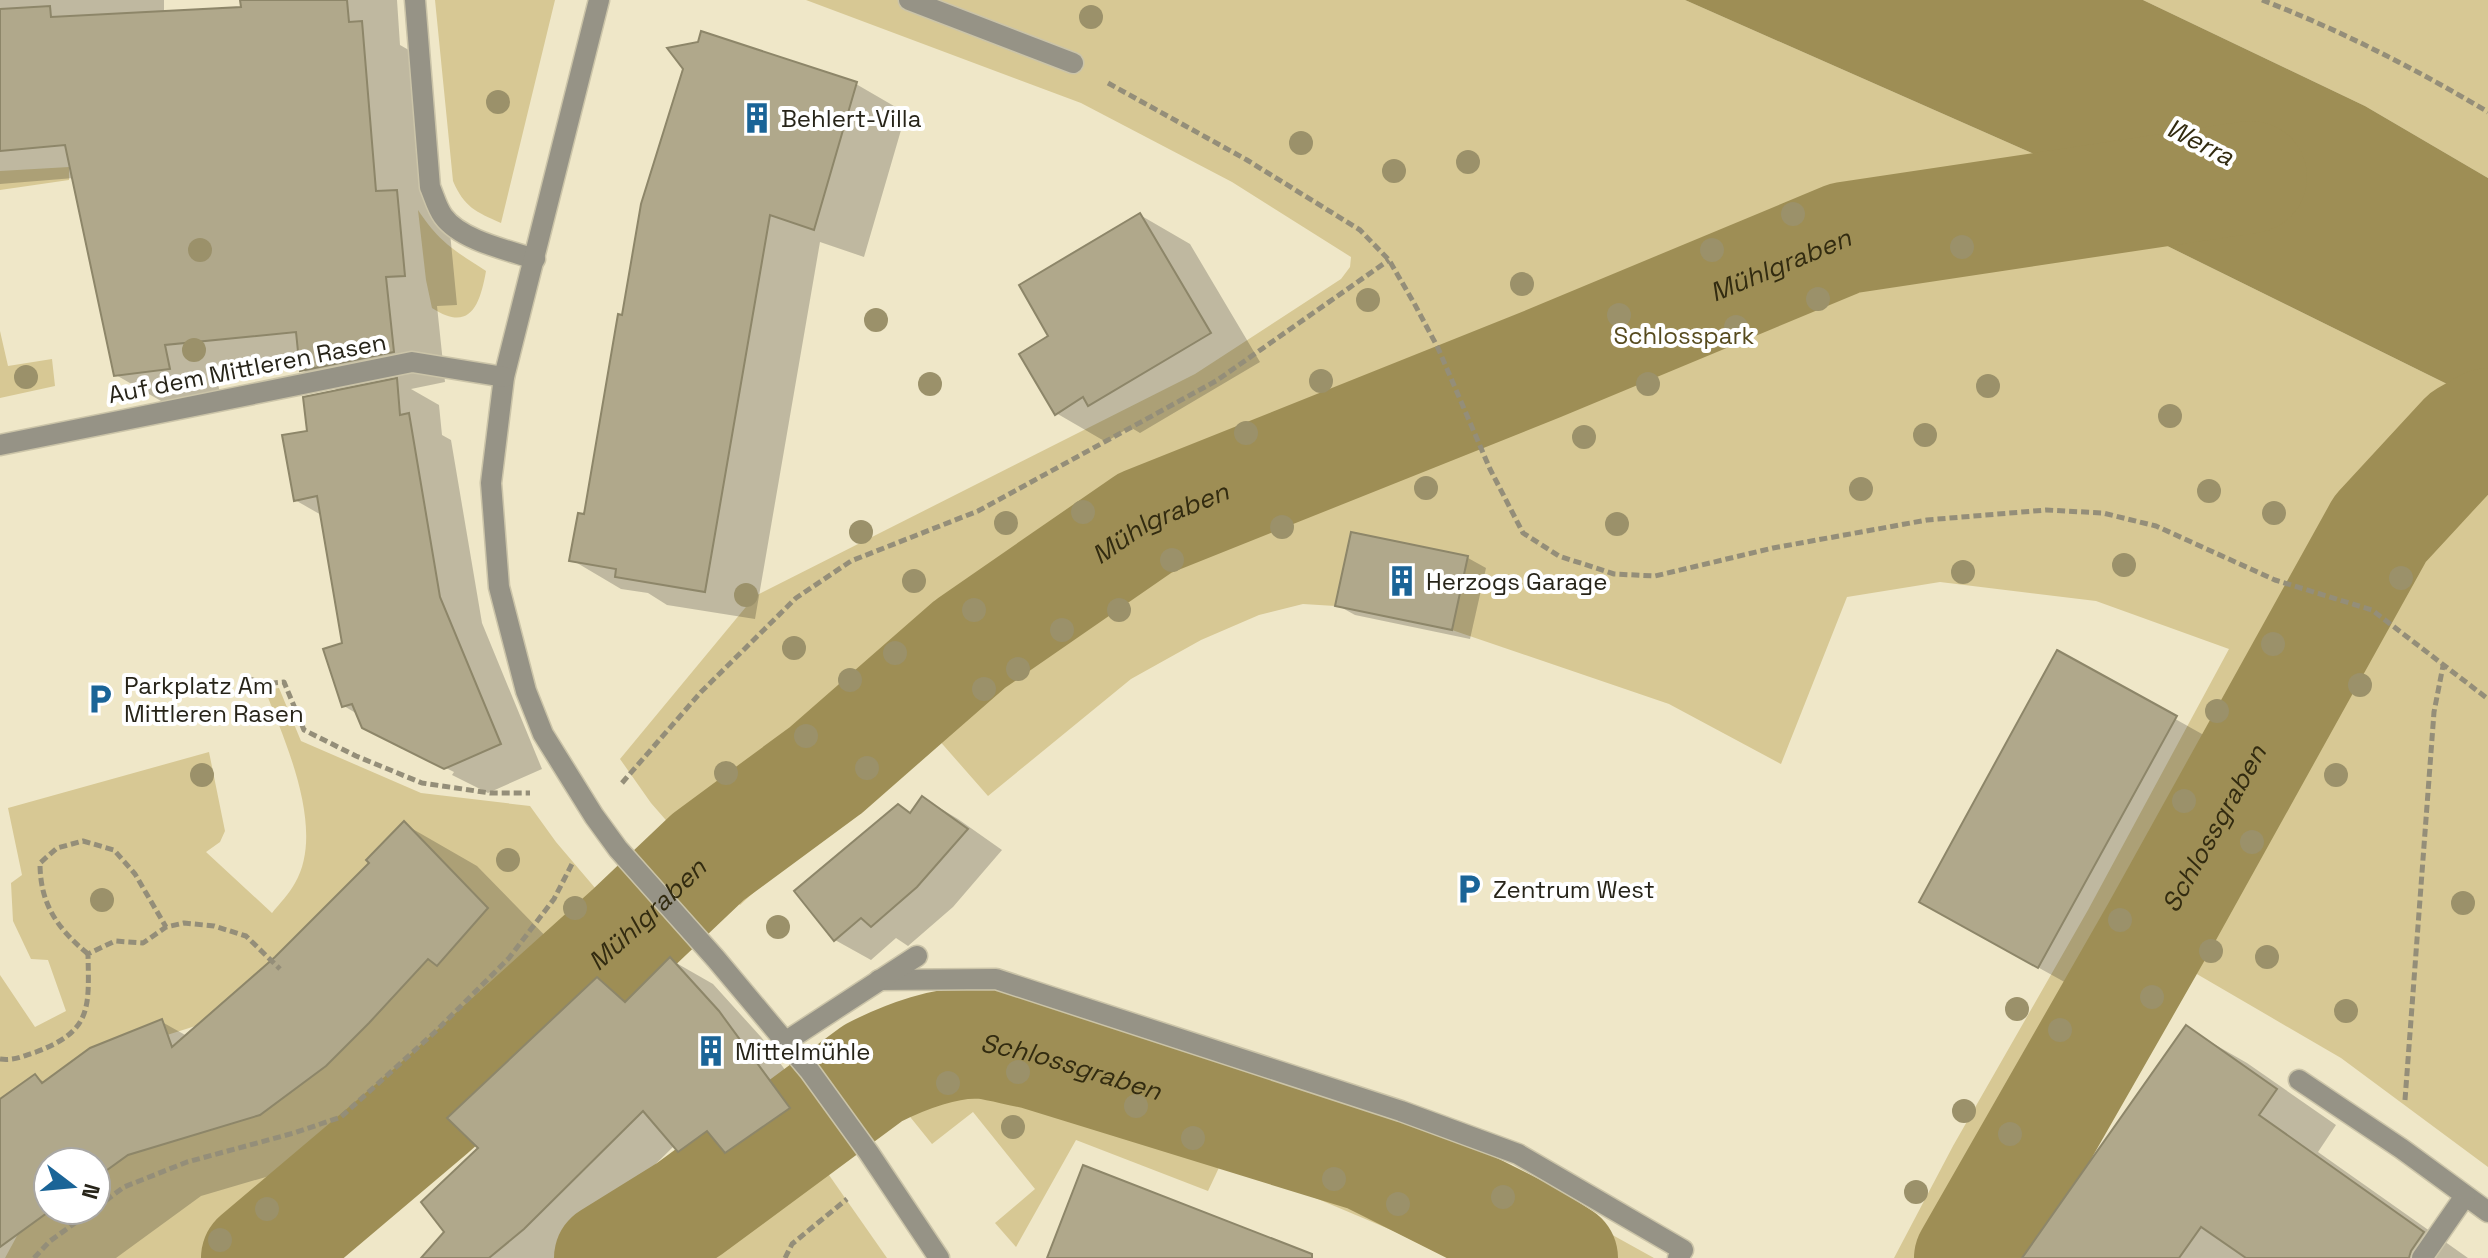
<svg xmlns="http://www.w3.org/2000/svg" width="2488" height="1258" viewBox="0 0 2488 1258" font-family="'Space Grotesk',sans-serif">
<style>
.green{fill:#d7c894}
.water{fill:#9e8e55}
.shadow{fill:#0003;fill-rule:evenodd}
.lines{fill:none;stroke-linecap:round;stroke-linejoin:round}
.river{stroke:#9e8e55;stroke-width:112}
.building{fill:#b0a88b;stroke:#8d8669;stroke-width:2}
.minor-casing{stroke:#cbc4a8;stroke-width:23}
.path{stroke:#948e79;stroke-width:5;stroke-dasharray:8 4;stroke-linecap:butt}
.minor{stroke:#969386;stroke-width:20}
.tree{fill:#9b916a}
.labels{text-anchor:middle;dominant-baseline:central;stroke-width:8;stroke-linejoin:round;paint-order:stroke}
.poi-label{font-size:24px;fill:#272419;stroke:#fff;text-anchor:start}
.park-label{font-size:24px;fill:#574b1e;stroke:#fff}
.street-label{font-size:24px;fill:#272419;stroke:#fff}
.water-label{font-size:26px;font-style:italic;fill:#322b10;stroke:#fff}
</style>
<rect width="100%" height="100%" fill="#efe7c8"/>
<!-- green -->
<g class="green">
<path d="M435 0H555L501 223C476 212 464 207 453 181Z"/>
<path d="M806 0H1685L2043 158 2147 236 2447 384 2488 408V1167L2341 1058 2135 938 1946 1258H1894L1953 1146 2088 910 2229 649 2096 601 1940 582 1847 597 1781 764 1669 704 1452 630 1468 556 1351 532 1335 606 1303 604 1259 615 1201 640 1131 679 988 796 930 730 740 905 651 803 620 759 755 596 1195 374 1341 279 1350 267 1351 257 1232 182 1081 103Z"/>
<path d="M2143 0H2488V178L2365 106Z"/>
<path d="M69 167V180L0 190V171Z"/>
<path d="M418 210C439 242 455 251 486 271 480 305 470 333 432 308L426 280Z"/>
<path d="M0 331 8 366 52 359 55 386 0 398Z"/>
<path d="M279 688 301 741 421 793 530 806 556 842 618 915 554 983 362 1160 239 1258H5L18 1234 51 1210H96V1178L128 1155 260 1115 326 1066 369 1023 428 959 438 965 488 908 403 822 366 859 373 867 291 940 264 984 254 975 232 994 205 1023 167 1035 162 1020 123 1051 77 1057 42 1083 34 1075 0 1099V975L35 1027 66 1011 48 960 31 959 13 921 11 883 22 875 8 808 209 752 225 831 220 842 206 852 272 913C280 903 289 894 295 883 326 830 285 741 265 690Z"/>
<path d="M956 1002 999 1006 1402 1133 1506 1176 1654 1258H1447L1396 1232 1223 1159 1208 1191 1076 1140 1016 1247 995 1223 1035 1189 973 1112 932 1144 848 1040 900 1005Z"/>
<path d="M808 1145 887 1258H639Z"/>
</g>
<!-- water -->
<path class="water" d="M1685 0H2143L2365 106 2488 178V408L2447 384 2147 236 2043 158Z"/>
<!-- shadow -->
<g class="shadow">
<path d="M0 0H164V13L243 9 242 0H397L400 45 414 53 427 209 449 222 457 305 437 306 445 382 411 389 439 405 442 435 451 440 482 623 542 769 488 793 452 775 454 772 402 746V749L363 726 359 715 344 706V645L323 516 295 500 310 432 340 392 302 370V366L216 374 221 398 168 405 116 375 74 178 0 184Z"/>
<path d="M856 84 906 113 864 257 820 242 755 619 667 605 648 593 621 589 572 560 586 516 623 317Z"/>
<path d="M1140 215 1190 244 1260 362 1140 433 1130 427 1106 442 1056 413 1051 336Z"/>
<path d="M1468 558 1486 568 1470 639 1355 615 1337 605Z"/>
<path d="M2058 653 2225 747 2088 995 1971 930Z"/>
<path d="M923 798 958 819 1002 850 953 907 908 946 896 938 871 960 835 940 898 806 912 814Z"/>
<path d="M404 824 477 866 560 951 512 1006 501 1000 443 1065 400 1107 334 1157 201 1196 116 1258H0V1101L35 1077 46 1083 162 1022 187 1036 276 958 372 863ZM48 1162H96V1210H48Z"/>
<path d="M671 960 713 984 761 1037 831 1133 768 1176 741 1160 722 1174 679 1150 675 1145 561 1258H452L446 1232 480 1148 598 979 631 998Z"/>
<path d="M2186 1028 2247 1063 2336 1125 2318 1152 2468 1258H2024Z"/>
</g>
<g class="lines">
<!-- river -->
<g class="river">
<path id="s1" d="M257 1258 432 1110 629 932 708 857 826 770 970 644 1145 523 1540 365 1845 238 2251 177"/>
<path id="s2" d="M610 1258 689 1209 873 1073C904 1057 949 1040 983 1043 1000 1045 1017 1050 1034 1053L1368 1156 1528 1236 1562 1258"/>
<path id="s3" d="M1970 1258 2157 931 2380 529 2465 437 2488 424"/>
</g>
</g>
<!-- building -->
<g class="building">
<path d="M240 0H347L349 22 362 21 376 191 397 190 405 276 386 277 394 352 300 371 296 332 165 345 170 369 114 376 65 145 0 151V9L50 6 51 17 241 7Z"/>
<path d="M701 31 857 82 814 230 770 215 705 592 615 577 616 569 569 561 578 513 584 514 618 314 622 315 641 204 683 69 667 48 698 42Z"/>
<path d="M1140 213 1211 333 1088 406 1083 397 1055 415 1019 354 1048 336 1019 285Z"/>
<path d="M397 378 400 415 409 413 440 597 501 744 444 769 362 728 352 704 342 707 323 649 342 643 317 496 294 501 282 435 307 431 303 397Z"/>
<path d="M1351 532 1468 556 1452 630 1335 606Z"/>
<path d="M2057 650 2177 716 2038 968 1919 902Z"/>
<path d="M922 796 968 829 917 887 871 927 861 918 834 941 794 891 898 804 910 813Z"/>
<path d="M404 821 488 908 437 966 428 959 369 1023 326 1066 260 1115 128 1155 96 1178V1162H48V1210H51L0 1247V1099L35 1074 42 1083 90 1048 162 1019 172 1047 275 957 369 863 366 860Z"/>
<path d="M670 957 719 1011 790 1108 725 1153 707 1131 678 1152 643 1111 524 1229 489 1258H421L444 1232 421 1202 478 1148 447 1118 597 977 625 1002Z"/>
<path d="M2186 1025 2277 1089 2259 1115 2424 1232 2411 1251 2409 1258H2246L2201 1227 2179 1258H2022Z"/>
<path d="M1083 1165 1312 1254V1258H1047Z"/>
</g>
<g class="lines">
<defs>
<g id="minor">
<path d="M415 0 430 187C434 196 437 208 443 216 460 240 507 250 535 259"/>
<path d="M599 0 504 377 491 483 499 587 526 691 543 734 594 816 618 849 716 959 809 1070 869 1153 939 1258"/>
<path d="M909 0 1073 63"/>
<path d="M0 445 412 362 504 377"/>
<path d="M879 980 996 979 1401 1111 1518 1154 1683 1250 1678 1258"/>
<path d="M785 1042 917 956"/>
<path d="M2299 1080 2402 1149 2488 1212"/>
<path d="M2422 1258 2465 1196"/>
</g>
</defs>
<!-- minor casing -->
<use href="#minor" class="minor-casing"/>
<!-- path -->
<g class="path">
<path d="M2262 0C2340 30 2416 69 2488 112"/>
<path d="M1108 83 1247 160 1360 230 1389 260 1414 303 1438 348 1490 469 1523 533 1559 556 1614 574 1655 576 1773 548 1927 520 2046 510 2103 513 2156 526 2275 580 2372 610 2488 699"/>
<path d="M247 678 264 684 284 682 304 730 356 756 422 783 490 793H530"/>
<path d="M622 783 701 692 796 598 851 561 978 511 1216 381 1389 260"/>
<path d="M88 954C57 928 40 904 40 863L57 848 83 841 114 850 135 874 166 927"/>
<path d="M0 1059C14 1061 23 1056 36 1052 92 1031 89 1008 88 954L115 941 143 943 166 927 184 923 214 926 246 936 280 969"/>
<path d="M2405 1100 2434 712 2443 666"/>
<path d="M96 1208 124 1187 187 1162 294 1133 341 1117 435 1032 509 958 554 899 573 862"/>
<path d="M34 1258 50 1241 93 1210"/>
<path d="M785 1258 792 1244 847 1199"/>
</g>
<!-- minor -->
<use href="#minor" class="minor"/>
</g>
<!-- trees -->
<g class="tree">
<circle cx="1091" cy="17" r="12"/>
<circle cx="498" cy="102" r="12"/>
<circle cx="1301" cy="143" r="12"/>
<circle cx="1468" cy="162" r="12"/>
<circle cx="1394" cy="171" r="12"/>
<circle cx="1793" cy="214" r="12"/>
<circle cx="1962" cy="247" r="12"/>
<circle cx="200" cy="250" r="12"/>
<circle cx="1712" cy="250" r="12"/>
<circle cx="1522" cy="284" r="12"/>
<circle cx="1818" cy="299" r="12"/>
<circle cx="1368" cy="300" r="12"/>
<circle cx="1619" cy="315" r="12"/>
<circle cx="876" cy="320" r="12"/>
<circle cx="1736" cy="327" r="12"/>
<circle cx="194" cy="350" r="12"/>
<circle cx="26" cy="377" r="12"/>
<circle cx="1321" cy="381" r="12"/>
<circle cx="930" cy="384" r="12"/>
<circle cx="1648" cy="384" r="12"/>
<circle cx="1988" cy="386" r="12"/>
<circle cx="2170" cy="416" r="12"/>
<circle cx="1246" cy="433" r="12"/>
<circle cx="1925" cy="435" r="12"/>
<circle cx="1584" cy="437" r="12"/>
<circle cx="1426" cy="488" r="12"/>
<circle cx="1861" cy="489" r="12"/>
<circle cx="2209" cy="491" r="12"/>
<circle cx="1083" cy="512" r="12"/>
<circle cx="2274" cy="513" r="12"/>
<circle cx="1006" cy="523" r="12"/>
<circle cx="1617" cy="524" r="12"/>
<circle cx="1282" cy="527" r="12"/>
<circle cx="861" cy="532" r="12"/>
<circle cx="1172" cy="560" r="12"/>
<circle cx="2124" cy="565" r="12"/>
<circle cx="1963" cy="572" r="12"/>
<circle cx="2401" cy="578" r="12"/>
<circle cx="914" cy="581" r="12"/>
<circle cx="746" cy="595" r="12"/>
<circle cx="974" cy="610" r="12"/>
<circle cx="1119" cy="610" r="12"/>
<circle cx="1062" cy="630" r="12"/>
<circle cx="2273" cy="644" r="12"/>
<circle cx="794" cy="648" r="12"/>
<circle cx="895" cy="653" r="12"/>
<circle cx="1018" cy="669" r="12"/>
<circle cx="850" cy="680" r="12"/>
<circle cx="2360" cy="685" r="12"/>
<circle cx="984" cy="689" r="12"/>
<circle cx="2217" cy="711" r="12"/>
<circle cx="806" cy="736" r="12"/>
<circle cx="867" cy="768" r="12"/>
<circle cx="726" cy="773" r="12"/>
<circle cx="202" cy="775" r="12"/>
<circle cx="2336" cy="775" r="12"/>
<circle cx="2184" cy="801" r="12"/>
<circle cx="2252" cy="842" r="12"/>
<circle cx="508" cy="860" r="12"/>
<circle cx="102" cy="900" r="12"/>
<circle cx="2463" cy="903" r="12"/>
<circle cx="575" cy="908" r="12"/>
<circle cx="2120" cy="920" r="12"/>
<circle cx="778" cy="927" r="12"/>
<circle cx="2211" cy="951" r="12"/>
<circle cx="2267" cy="957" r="12"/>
<circle cx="2152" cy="997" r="12"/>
<circle cx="2017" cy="1009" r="12"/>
<circle cx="2346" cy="1011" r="12"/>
<circle cx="2060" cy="1030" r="12"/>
<circle cx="1018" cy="1072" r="12"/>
<circle cx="948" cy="1083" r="12"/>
<circle cx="1136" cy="1106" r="12"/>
<circle cx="1964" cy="1111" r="12"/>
<circle cx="1013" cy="1127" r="12"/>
<circle cx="2010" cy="1134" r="12"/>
<circle cx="1193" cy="1138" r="12"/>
<circle cx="1334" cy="1179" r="12"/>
<circle cx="1916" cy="1192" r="12"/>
<circle cx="1503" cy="1197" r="12"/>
<circle cx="1398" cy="1204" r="12"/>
<circle cx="267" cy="1209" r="12"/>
<circle cx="220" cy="1240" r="12"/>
</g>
<!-- icons -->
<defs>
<symbol id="building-bare" viewBox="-9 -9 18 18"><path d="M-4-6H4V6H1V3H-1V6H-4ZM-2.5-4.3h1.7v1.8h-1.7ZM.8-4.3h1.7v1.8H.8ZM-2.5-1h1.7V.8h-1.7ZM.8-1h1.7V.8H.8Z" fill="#1a6497" stroke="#fff" stroke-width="2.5" paint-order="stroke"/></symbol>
<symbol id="parking-bare" viewBox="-9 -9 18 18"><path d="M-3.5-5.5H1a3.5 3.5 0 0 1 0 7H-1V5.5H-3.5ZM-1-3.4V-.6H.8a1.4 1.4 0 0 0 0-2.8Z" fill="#1a6497" stroke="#fff" stroke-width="2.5" paint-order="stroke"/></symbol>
</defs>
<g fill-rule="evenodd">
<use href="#building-bare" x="735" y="96" width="44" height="44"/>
<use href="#building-bare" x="1380" y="559" width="44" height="44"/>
<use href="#parking-bare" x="78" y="677" width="44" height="44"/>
<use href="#parking-bare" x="1447" y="867" width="44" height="44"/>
<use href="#building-bare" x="689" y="1029" width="44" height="44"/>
</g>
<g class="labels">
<!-- poi labels -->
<g class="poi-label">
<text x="781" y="118">Behlert-Villa</text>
<text x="1426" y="581">Herzogs Garage</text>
<text x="124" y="685">Parkplatz Am<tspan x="124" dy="28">Mittleren Rasen</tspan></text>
<text x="1493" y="889">Zentrum West</text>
<text x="735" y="1051">Mittelmühle</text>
</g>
<!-- park labels -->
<g class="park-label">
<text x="1684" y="335">Schlosspark</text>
</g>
<!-- street labels -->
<g class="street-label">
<text transform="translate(247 368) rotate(-11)">Auf dem Mittleren Rasen</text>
</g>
<!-- water labels -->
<g class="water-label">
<text transform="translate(2200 142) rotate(27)">Werra</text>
<text stroke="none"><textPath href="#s1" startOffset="1840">Mühlgraben</textPath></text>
<text stroke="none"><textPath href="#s1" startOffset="1168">Mühlgraben</textPath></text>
<text stroke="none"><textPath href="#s3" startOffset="494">Schlossgraben</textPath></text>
<text stroke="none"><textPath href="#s1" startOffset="520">Mühlgraben</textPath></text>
<text stroke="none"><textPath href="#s2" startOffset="528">Schlossgraben</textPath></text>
</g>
</g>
<!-- north arrow -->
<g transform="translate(72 1186) rotate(106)"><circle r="38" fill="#ffffff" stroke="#a9a7a3" stroke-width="2"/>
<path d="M0-6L14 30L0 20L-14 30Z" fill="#1a6497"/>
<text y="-12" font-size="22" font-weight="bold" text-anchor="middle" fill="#272419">N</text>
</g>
</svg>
